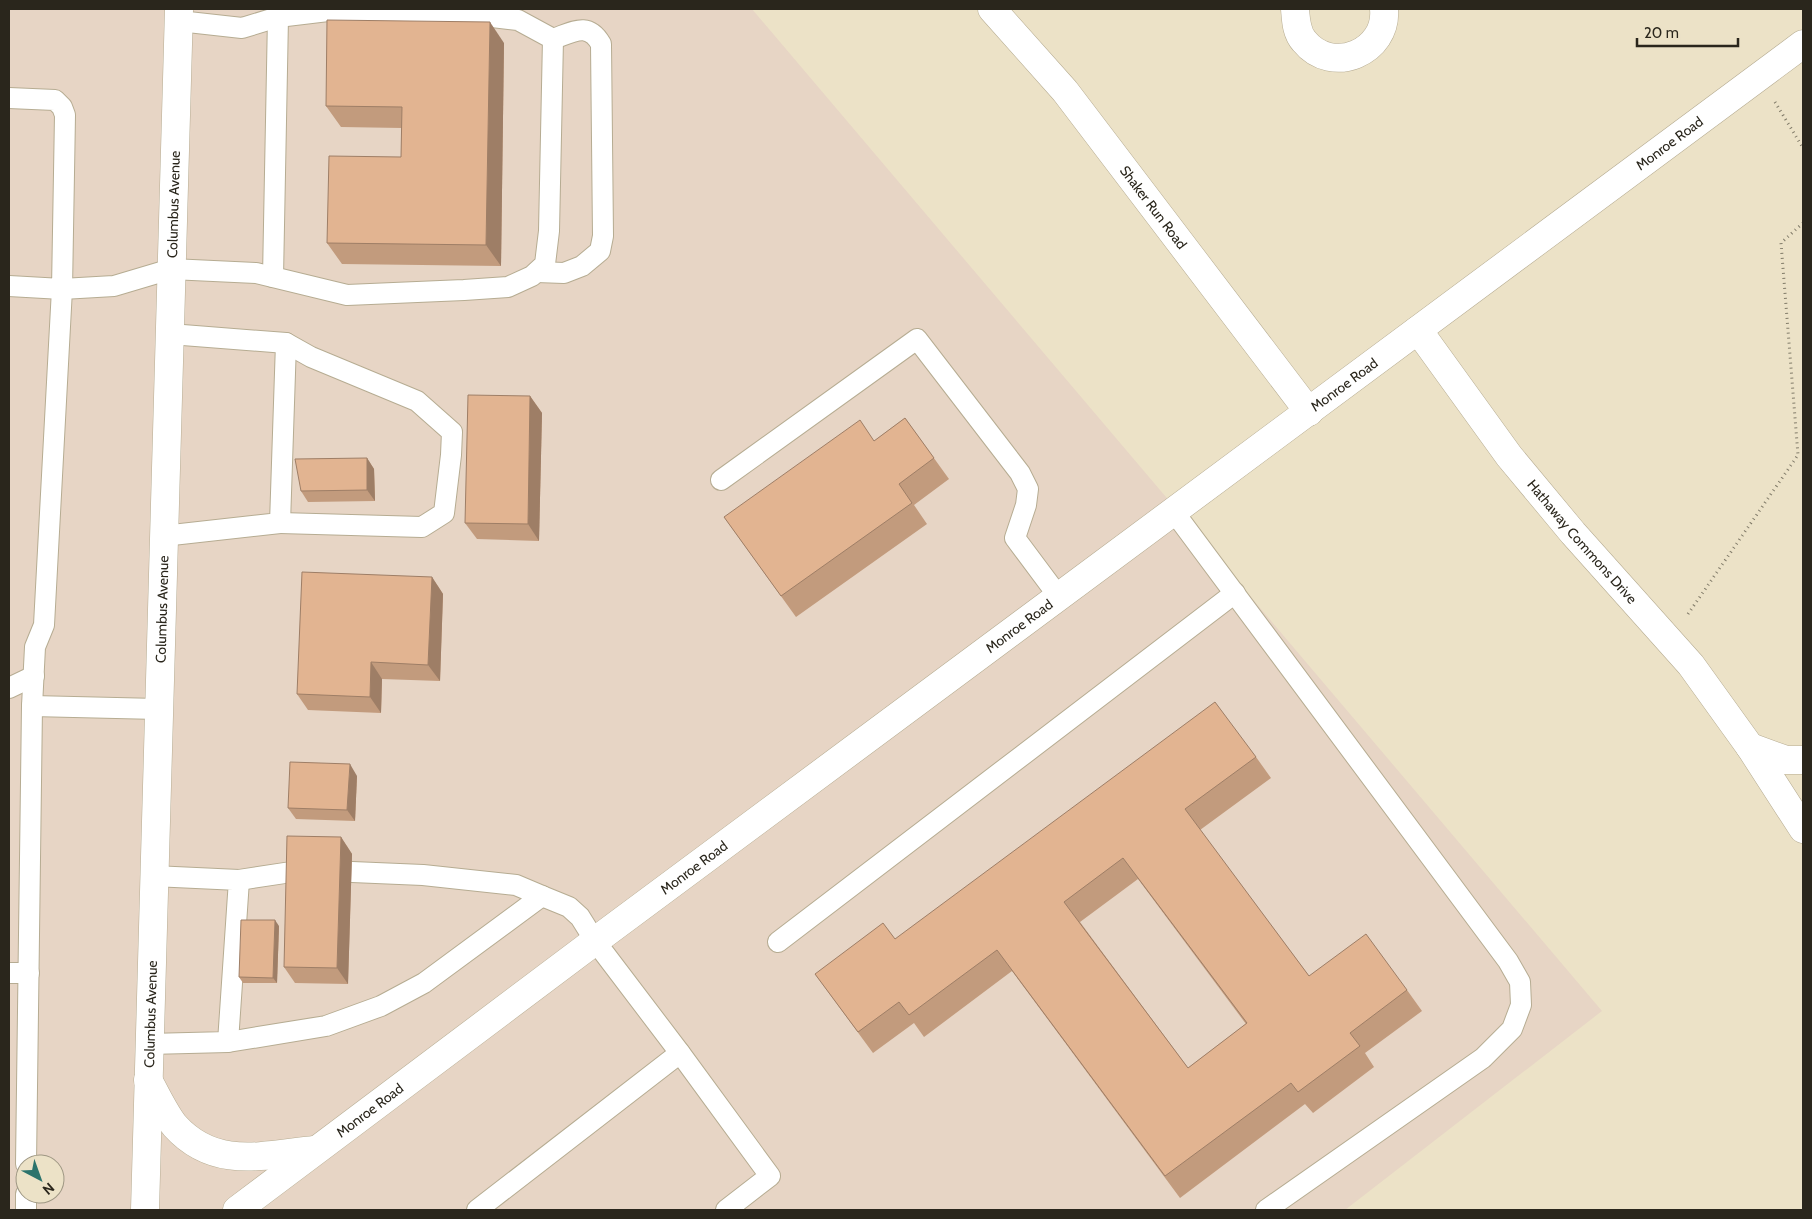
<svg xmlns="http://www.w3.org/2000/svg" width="1812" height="1219" viewBox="0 0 1812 1219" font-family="Cabin,sans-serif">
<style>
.commercial{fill:#e7d5c5;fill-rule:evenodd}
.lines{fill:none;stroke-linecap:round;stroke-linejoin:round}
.service-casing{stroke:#b6ac92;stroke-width:22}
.minor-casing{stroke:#b6ac92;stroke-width:29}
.tertiary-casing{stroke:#b6ac92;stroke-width:29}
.primary-casing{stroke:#b6ac92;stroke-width:29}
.path{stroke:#817b69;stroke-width:3;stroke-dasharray:1 4;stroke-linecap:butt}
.service{stroke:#fff;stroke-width:20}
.minor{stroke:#fff;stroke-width:28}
.tertiary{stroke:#fff;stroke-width:28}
.primary{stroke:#fff;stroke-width:28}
.wall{fill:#c29b7d;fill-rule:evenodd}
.shaded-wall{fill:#9e7e66}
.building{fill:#e2b491;stroke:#9e7e66;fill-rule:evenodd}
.labels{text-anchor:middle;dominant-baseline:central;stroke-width:5;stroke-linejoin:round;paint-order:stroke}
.street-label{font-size:14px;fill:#2a261c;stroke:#ece2c7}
</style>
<rect width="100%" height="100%" fill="#ece2c7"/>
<!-- commercial -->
<path class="commercial" d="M9 9H752L1602 1011 1345 1210H9ZM25 1164H55V1194H25Z"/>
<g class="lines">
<defs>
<g id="service">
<path d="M9 98 55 100 62 107 65 115 62 289 9 286"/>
<path d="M537 272 564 273 582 266 600 251 603 236 601 44C588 21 573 32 553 39"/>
<path d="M273 277 278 17"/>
<path d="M721 480 917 339 1020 473 1028 489 1026 505 1015 538 1059 597"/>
<path d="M1174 512 1508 961 1520 982 1521 1005 1512 1029 1483 1058 1266 1210"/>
<path d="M280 523 422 527 444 513 451 455 452 432 417 401 311 357 286 343"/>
<path d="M163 536 280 523 286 343 170 334"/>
<path d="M9 688 34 676"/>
<path d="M32 706 158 709"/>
<path d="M239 880 298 871"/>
<path d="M542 896 569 907 580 917 595 941 680 1053 770 1176 726 1210"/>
<path d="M778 942 1235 593"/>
<path d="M9 973H29"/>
<path d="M228 1042 326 1026 381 1006 424 983 542 896 516 885 423 875 352 872"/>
<path d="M149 1044 228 1042 239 880 153 876"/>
<path d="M26 1164 32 706 35 647 44 625 62 289 114 286 171 269 256 273 347 295 464 290 508 287 532 276 545 264 549 231 553 39 518 20 467 14 328 11 278 17 242 28 179 21"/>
<path d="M26 1210V1194"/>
<path d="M477 1210 680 1053"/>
</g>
<g id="minor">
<path id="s1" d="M992 9 1065 91 1309 412"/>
<path d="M1295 9C1296 20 1296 32 1304 41 1332 76 1388 52 1384 9"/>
<path id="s2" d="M1418 330 1509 456 1573 533 1691 665 1750 747 1803 829"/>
<path d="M1750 747 1786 760H1803"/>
</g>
<g id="tertiary">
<path d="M148 1080C156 1094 165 1114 175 1126 215 1170 263 1155 315 1150"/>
<path id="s3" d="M237 1210 595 941 1803 44"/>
</g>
<g id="primary">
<path id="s4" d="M145 1210 179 9"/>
</g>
</defs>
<!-- service casing -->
<use href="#service" class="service-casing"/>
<!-- minor casing -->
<use href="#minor" class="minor-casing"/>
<!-- tertiary casing -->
<use href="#tertiary" class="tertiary-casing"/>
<!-- primary casing -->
<use href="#primary" class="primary-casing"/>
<!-- path -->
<g class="path">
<path d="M1775 102 1803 148"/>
<path d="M1688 614 1798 455 1781 243 1803 223"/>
</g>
<!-- service -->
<use href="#service" class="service"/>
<!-- minor -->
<use href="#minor" class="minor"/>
<!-- tertiary -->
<use href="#tertiary" class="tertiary"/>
<!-- primary -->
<use href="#primary" class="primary"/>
</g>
<!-- wall -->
<g class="wall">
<path d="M504 43 501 266 342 264 327 243 401 157 402 128 341 127 326 106Z"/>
<path d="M530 396 542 413 539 541 477 539 465 523Z"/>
<path d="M905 418 949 479 914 505 927 524 796 617 724 517 874 441Z"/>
<path d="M367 458 374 469 375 501 308 502 301 491Z"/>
<path d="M432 577 443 594 440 681 382 679 381 713 308 710 297 694Z"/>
<path d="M1256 757 1271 778 1200 830 1309 976 1407 990 1422 1011 1365 1053 1374 1067 1313 1113 1305 1104 1180 1198 1012 971 924 1037 914 1023 873 1053 815 974 895 939ZM1138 879 1246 1024 1188 1068 1080 922Z"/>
<path d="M357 776 355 821 296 819 288 808Z"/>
<path d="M341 837 352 854 348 984 295 983 284 967Z"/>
<path d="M279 926 277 983H243L239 977Z"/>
</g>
<!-- shaded-wall -->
<g class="shaded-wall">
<path d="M490 22 504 43 501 266 486 245Z"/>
<path d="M530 396 542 413 539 541 528 524Z"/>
<path d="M367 458 374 469 375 501 367 490Z"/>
<path d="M432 577 443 594 440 681 428 665Z"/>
<path d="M371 662 382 679 381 713 370 697Z"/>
<path d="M350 764 357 776 355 821 347 810Z"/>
<path d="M341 837 352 854 348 984 337 968Z"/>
<path d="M275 920 279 926 277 983 273 978Z"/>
</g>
<!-- building -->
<g class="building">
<path d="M327 20 490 22 486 245 327 243 329 156 401 157 402 107 326 106Z"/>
<path d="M468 395 530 396 528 524 465 523Z"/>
<path d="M905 418 934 458 899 484 912 503 781 596 724 517 860 420 874 441Z"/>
<path d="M367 458V490L301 491 295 459Z"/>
<path d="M302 572 432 577 428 665 371 662 370 697 297 694Z"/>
<path d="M1215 702 1256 757 1185 809 1309 976 1366 934 1407 990 1350 1033 1360 1046 1298 1092 1291 1083 1165 1176 997 950 909 1015 899 1002 858 1032 815 974 883 923 895 939ZM1123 858 1247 1023 1188 1068 1064 902Z"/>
<path d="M290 762 350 764 347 810 288 808Z"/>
<path d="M287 836 341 837 337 968 284 967Z"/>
<path d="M241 920H275L273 978 239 977Z"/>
</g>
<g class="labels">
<!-- street labels -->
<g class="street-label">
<text stroke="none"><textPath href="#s3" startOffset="1786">Monroe Road</textPath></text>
<text stroke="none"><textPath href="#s4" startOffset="1006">Columbus Avenue</textPath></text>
<text stroke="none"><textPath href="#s1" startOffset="256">Shaker Run Road</textPath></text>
<text stroke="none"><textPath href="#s3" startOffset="1381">Monroe Road</textPath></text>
<text stroke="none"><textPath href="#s2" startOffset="268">Hathaway Commons Drive</textPath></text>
<text stroke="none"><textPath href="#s4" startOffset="601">Columbus Avenue</textPath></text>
<text stroke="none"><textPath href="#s3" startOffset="976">Monroe Road</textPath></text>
<text stroke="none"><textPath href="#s3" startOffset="571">Monroe Road</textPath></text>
<text stroke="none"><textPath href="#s4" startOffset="196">Columbus Avenue</textPath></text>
<text stroke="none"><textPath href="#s3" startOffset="166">Monroe Road</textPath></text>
</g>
</g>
<!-- border -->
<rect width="1812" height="1219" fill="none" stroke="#2a261c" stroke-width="20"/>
<!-- north arrow -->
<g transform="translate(40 1179) rotate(139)"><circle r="24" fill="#ece2c7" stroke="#9e9783"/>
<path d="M0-4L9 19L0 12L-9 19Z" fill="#2b736c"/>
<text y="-8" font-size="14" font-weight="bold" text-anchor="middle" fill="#2a261c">N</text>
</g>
<!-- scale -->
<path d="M1637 38v8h101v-8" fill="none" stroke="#2a261c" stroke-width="2.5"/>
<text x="1644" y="38" font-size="15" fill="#2a261c" stroke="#ece2c7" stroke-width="4" paint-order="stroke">20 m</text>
</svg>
